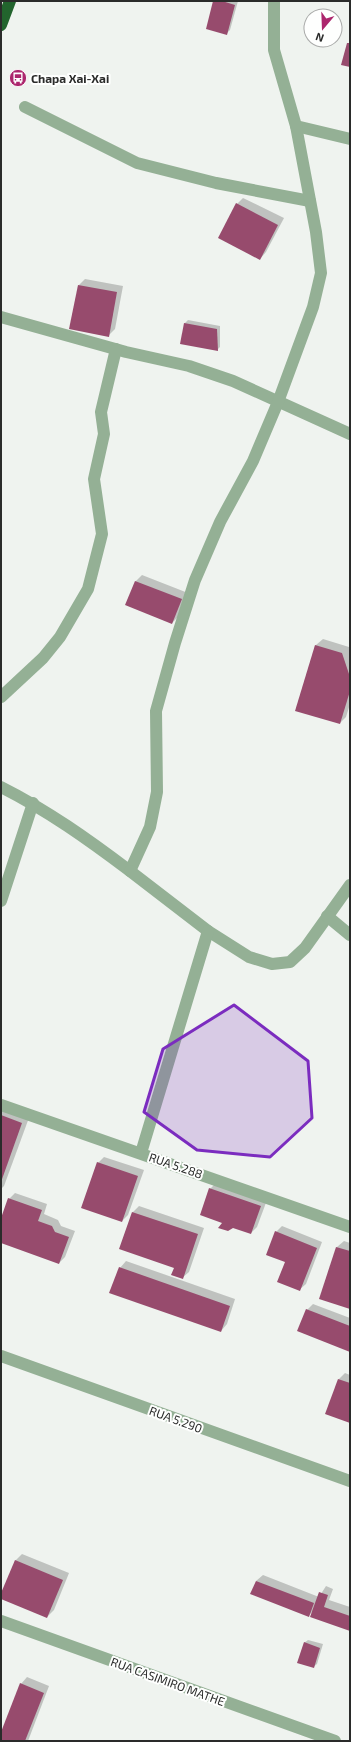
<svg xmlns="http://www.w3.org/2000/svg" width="351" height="1742" viewBox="0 0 351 1742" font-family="'Exo 2',sans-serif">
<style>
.shadow{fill:#0003}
.building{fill:#974b6d}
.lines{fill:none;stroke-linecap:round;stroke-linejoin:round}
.street{stroke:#94b095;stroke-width:12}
.highway{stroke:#22642d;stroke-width:12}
.marked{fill:#7b2cbf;fill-opacity:0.2;stroke:#7b2cbf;stroke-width:3;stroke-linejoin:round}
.labels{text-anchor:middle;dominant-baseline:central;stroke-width:4;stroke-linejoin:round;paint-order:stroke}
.poi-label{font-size:12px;font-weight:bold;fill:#2a2b2a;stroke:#fefffe;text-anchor:start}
.street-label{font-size:12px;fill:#2a2b2a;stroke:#fefffe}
</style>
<rect width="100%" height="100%" fill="#eff3ef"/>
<!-- shadow -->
<g class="shadow">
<path d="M214 1H238L230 30 226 34Z"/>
<path d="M243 198 284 218 266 252 260 259 237 204Z"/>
<path d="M85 279 123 286 115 329 109 335 79 285Z"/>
<path d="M188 320 220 326V347L217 350 181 343 185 323Z"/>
<path d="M142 575 188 593 178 617 172 623 127 605 136 581Z"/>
<path d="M323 639 349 647 350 652V704L346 717 340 723 296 710 316 645Z"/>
<path d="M1 1105 30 1115 4 1186 1 1189Z"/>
<path d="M104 1157 144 1170 128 1215 122 1221 98 1163Z"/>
<path d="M216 1183 267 1200 257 1227 251 1233 224 1222 210 1189Z"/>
<path d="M15 1193 47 1204 44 1214 58 1220 61 1226 75 1231 65 1257 59 1263 1 1242V1221L9 1199Z"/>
<path d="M139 1206 204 1228 189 1272 182 1278 175 1267 120 1248 133 1212Z"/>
<path d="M282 1226 322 1242 306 1284 299 1290 286 1262 276 1232Z"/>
<path d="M344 1241 350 1243V1308L320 1298 337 1247Z"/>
<path d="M126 1261 235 1299 227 1324 221 1331 120 1268Z"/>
<path d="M313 1304 350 1318V1350L307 1310Z"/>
<path d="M345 1373 350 1375V1422L339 1379Z"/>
<path d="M22 1554 69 1573 54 1610 47 1617 1 1598 16 1560Z"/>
<path d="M263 1575 319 1597 326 1586 333 1589 329 1600 350 1607V1630L314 1610 308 1616 256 1581Z"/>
<path d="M308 1640 323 1644 317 1664 313 1667 304 1643Z"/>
<path d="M27 1677 49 1686 28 1741H1V1735L21 1684Z"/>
</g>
<!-- building -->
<g class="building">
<path d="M213 1H222L235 5 227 35 206 29Z"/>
<path d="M347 43H350V67L341 65Z"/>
<path d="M236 203 278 225 260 260 218 238Z"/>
<path d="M78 285 117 292 109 337 69 329Z"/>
<path d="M184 323 217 329 218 351 180 344Z"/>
<path d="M135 581 182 599 172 624 125 605Z"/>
<path d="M315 645 342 653 350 677V691L340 724 295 711Z"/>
<path d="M1 1115 22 1123 1 1182Z"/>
<path d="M97 1162 138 1176 122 1222 81 1208Z"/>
<path d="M209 1188 261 1206 251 1234 233 1228 228 1231 218 1228 222 1223 200 1215Z"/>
<path d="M8 1198 42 1210 38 1221 52 1226 55 1232 69 1237 59 1264 1 1243V1218Z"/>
<path d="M132 1212 198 1234 183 1279 171 1275 174 1268 119 1249Z"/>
<path d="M275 1231 317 1248 300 1291 277 1282 285 1262 266 1255Z"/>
<path d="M336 1247 350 1251V1309L319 1299Z"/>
<path d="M119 1267 230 1306 221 1332 109 1293Z"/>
<path d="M306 1309 350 1326V1352L297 1331Z"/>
<path d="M338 1379 350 1383V1423L325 1414Z"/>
<path d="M15 1560 63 1580 47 1618 1 1599V1593Z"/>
<path d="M256 1581 314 1603 309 1617 250 1594Z"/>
<path d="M319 1592 328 1595 324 1607 350 1616V1631L310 1617Z"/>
<path d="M304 1642 320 1648 314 1668 297 1663Z"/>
<path d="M20 1683 44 1693 25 1741H1V1732Z"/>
</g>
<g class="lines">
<!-- street -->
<g class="street">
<path d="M25 107 137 163 216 183 310 201"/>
<path d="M296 126 350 139"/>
<path d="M1 317 126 352 189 366 233 381 350 434"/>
<path d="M1 697 43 658 60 637 88 589 102 534 94 479 104 434 101 412 116 349"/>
<path d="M1 787C47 810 89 840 130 871L150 827 157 792 156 711 175 643 195 580 220 522 253 461 278 402 313 307 321 273 316 232 296 126 274 50V1"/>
<path d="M130 871 208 931 249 957 272 964 290 962 305 948 350 885"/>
<path d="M1 901 33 803"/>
<path d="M327 916 350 935"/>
<path d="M1 1105 350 1227"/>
<path d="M141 1153 208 931"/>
<path d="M1 1356 350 1481"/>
<path d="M1 1621 335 1741"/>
</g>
<!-- highway -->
<path class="highway" d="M1 25 10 1"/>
</g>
<!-- marked area -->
<path class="marked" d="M234 1005 308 1061 312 1118 270 1157 197 1150 144 1112 163 1049Z"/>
<!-- icons -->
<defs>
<symbol id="bus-disc" viewBox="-11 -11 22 22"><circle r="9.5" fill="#ac266d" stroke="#fefffe"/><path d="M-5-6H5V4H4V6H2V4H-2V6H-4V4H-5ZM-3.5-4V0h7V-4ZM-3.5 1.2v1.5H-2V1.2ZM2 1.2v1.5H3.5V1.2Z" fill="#fff"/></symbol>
</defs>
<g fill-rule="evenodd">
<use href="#bus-disc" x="8" y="68" width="20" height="20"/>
</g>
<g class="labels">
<!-- poi labels -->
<g class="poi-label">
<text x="31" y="78">Chapa Xai-Xai</text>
</g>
<!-- street labels -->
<g class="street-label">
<text transform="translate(176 1165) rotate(19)">RUA 5.288</text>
<text transform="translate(176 1419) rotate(20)">RUA 5.290</text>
<text transform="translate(168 1681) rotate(20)">RUA CASIMIRO MATHE</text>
</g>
</g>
<!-- border -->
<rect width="351" height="1742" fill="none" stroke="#2a2b2a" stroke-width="4"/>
<!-- north arrow -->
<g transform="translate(323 28) rotate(199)"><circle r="19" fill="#fefffe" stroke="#a9aaa9"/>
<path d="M0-3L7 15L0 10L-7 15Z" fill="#ac266d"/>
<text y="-6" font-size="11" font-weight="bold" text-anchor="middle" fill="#2a2b2a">N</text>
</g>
</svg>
